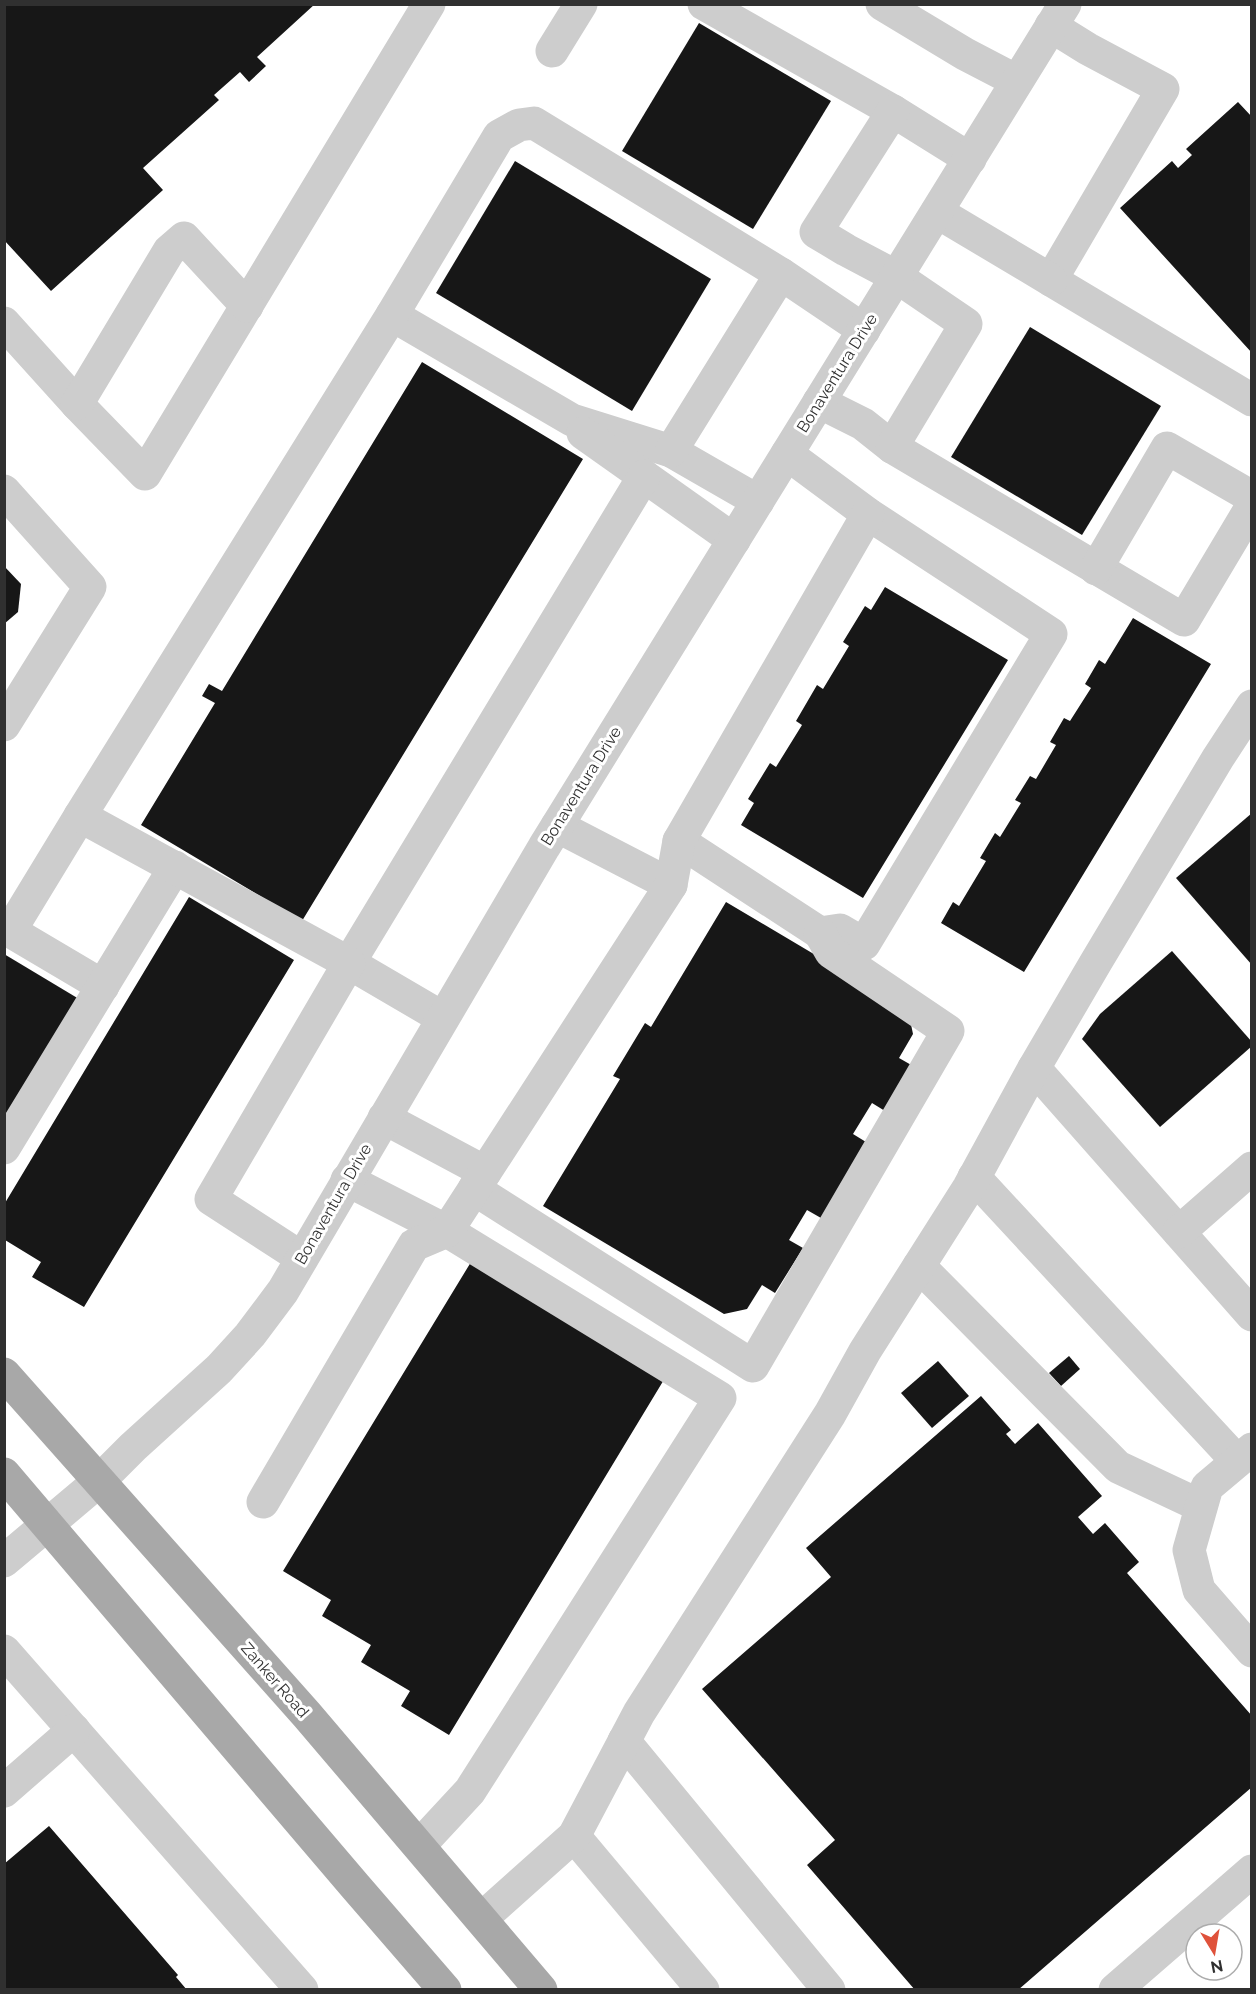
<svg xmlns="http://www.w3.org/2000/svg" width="1256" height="1994" viewBox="0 0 1256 1994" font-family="Raleway,sans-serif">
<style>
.building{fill:#171717}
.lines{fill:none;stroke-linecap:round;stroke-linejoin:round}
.minor{stroke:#cdcdcd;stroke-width:33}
.major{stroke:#a8a8a8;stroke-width:33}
.labels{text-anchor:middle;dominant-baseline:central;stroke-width:6;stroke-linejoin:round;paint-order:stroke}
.street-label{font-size:16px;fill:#303030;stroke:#fff}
</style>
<rect width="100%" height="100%" fill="#fff"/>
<!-- building -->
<g class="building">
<path d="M4 4H315L257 57 266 66 249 82 240 72 214 95 219 100 143 168 163 190 51 291 4 240Z"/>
<path d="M699 23 831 101 753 229 622 151Z"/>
<path d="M1238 102 1252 117V353L1120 208 1172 161 1178 168 1192 155 1186 149Z"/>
<path d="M515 161 711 279 632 411 436 293Z"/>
<path d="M1030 327 1161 406 1082 535 951 457Z"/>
<path d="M422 362 583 459 302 921 141 825 215 703 202 696 209 684 222 691Z"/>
<path d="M4 566 21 584 18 612 4 624Z"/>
<path d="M885 587 1008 660 863 898 741 825 754 803 748 799 770 763 776 767 802 725 796 721 817 685 823 689 849 646 843 642 865 606 871 610Z"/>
<path d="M1133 618 1211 664 1024 972 941 923 953 902 959 906 986 861 980 858 995 833 1000 837 1021 803 1015 800 1030 776 1036 779 1056 745 1050 742 1064 718 1070 721 1091 688 1085 684 1099 660 1105 664Z"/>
<path d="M1252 813V965L1176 878Z"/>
<path d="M189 897 294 960 84 1307 32 1277 41 1262 5 1240V1203Z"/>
<path d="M726 902 908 1010 913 1034 899 1058 913 1066 885 1111 872 1103 853 1134 866 1142 821 1218 807 1210 789 1240 803 1248 775 1293 762 1285 747 1309 724 1314 543 1206 620 1079 613 1076 645 1023 651 1027Z"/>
<path d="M1172 951 1252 1042V1046L1160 1127 1082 1039 1100 1014Z"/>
<path d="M4 954 79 999 4 1120Z"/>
<path d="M471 1262 665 1378 449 1735 401 1706 410 1691 361 1662 371 1645 322 1616 331 1600 283 1571Z"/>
<path d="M1069 1356 1080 1369 1061 1386 1049 1373Z"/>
<path d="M938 1361 969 1396 932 1428 901 1393Z"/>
<path d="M981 1396 1011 1430 1006 1434 1015 1444 1038 1423 1102 1496 1078 1517 1093 1534 1105 1523 1139 1562 1127 1573 1252 1716V1787L1018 1990H915L807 1865 835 1840 702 1689 831 1577 806 1548Z"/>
<path d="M49 1826 178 1975 176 1977 187 1990H4V1864Z"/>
</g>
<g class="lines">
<!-- minor -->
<g class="minor">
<path d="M704 4 893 111 970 159"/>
<path d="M882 4 965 54 1017 81"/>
<path d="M1051 26 1088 49 1163 89 1051 280 1252 400"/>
<path d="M552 51 581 4"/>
<path d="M937 212 1051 280"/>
<path d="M392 315 572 420 671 451 758 501"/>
<path d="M4 323 77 404 145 474 429 4"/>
<path d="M819 402 863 424 892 447 1184 620 1252 506"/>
<path d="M77 404 169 251 184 238 247 306"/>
<path d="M583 433 734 540"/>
<path d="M892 447 966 324 897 277 846 250 816 232 893 111"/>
<path d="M671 451 781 274"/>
<path d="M4 491 90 587 4 725"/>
<path d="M1096 569 1167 448 1252 497"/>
<path d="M80 816 10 931 103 986"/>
<path d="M557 826 671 885"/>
<path d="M679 841 820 933 840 930 864 944 1051 634 868 514 787 454"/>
<path d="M443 1018 349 963 644 476"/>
<path d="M1034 1068 1252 1315"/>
<path d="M384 1118 485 1172"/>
<path d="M4 1148 175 867"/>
<path d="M974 1177 1237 1461"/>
<path d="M347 1180 447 1231 720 1398 470 1791 419 1846"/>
<path d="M474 1189 753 1366 948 1031 831 952 820 933"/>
<path d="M1179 1232 1252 1168"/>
<path d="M302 1258 211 1199 349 963 80 816 392 315 499 136 519 125 534 123 781 274 864 330"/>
<path d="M919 1266 1118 1467 1201 1506"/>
<path d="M1252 1449 1207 1487 1189 1550 1199 1590 1252 1651"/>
<path d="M263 1502 414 1245 447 1231 671 885 679 841 868 514"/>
<path d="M4 1561 99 1481 133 1447 219 1369 250 1335 283 1291 544 847 1065 4"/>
<path d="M4 1651 302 1990"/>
<path d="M624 1741 829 1990"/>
<path d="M4 1791 74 1730"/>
<path d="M574 1836 703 1990"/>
<path d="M481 1919 574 1836 639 1713 830 1414 865 1351 969 1187 1034 1068 1096 962 1218 758 1252 706"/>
<path d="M1115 1990 1252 1871"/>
</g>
<!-- major -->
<g class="major">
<path d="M4 1374 307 1715 541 1990"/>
<path d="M4 1474 355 1886 445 1990"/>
</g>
</g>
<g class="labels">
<!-- street labels -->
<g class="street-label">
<text transform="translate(837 373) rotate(-58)">Bonaventura Drive</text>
<text transform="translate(581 786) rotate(-58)">Bonaventura Drive</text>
<text transform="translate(333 1204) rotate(-60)">Bonaventura Drive</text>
<text transform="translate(275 1680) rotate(49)">Zanker Road</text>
</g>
</g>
<!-- border -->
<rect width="1256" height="1994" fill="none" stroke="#303030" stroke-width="12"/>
<!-- north arrow -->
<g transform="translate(1214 1952) rotate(169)"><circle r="28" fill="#ffffff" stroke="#acacac" stroke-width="1.5"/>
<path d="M0-4.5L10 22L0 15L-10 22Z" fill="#df523b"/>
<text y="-9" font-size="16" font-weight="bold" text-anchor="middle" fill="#303030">N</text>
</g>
</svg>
